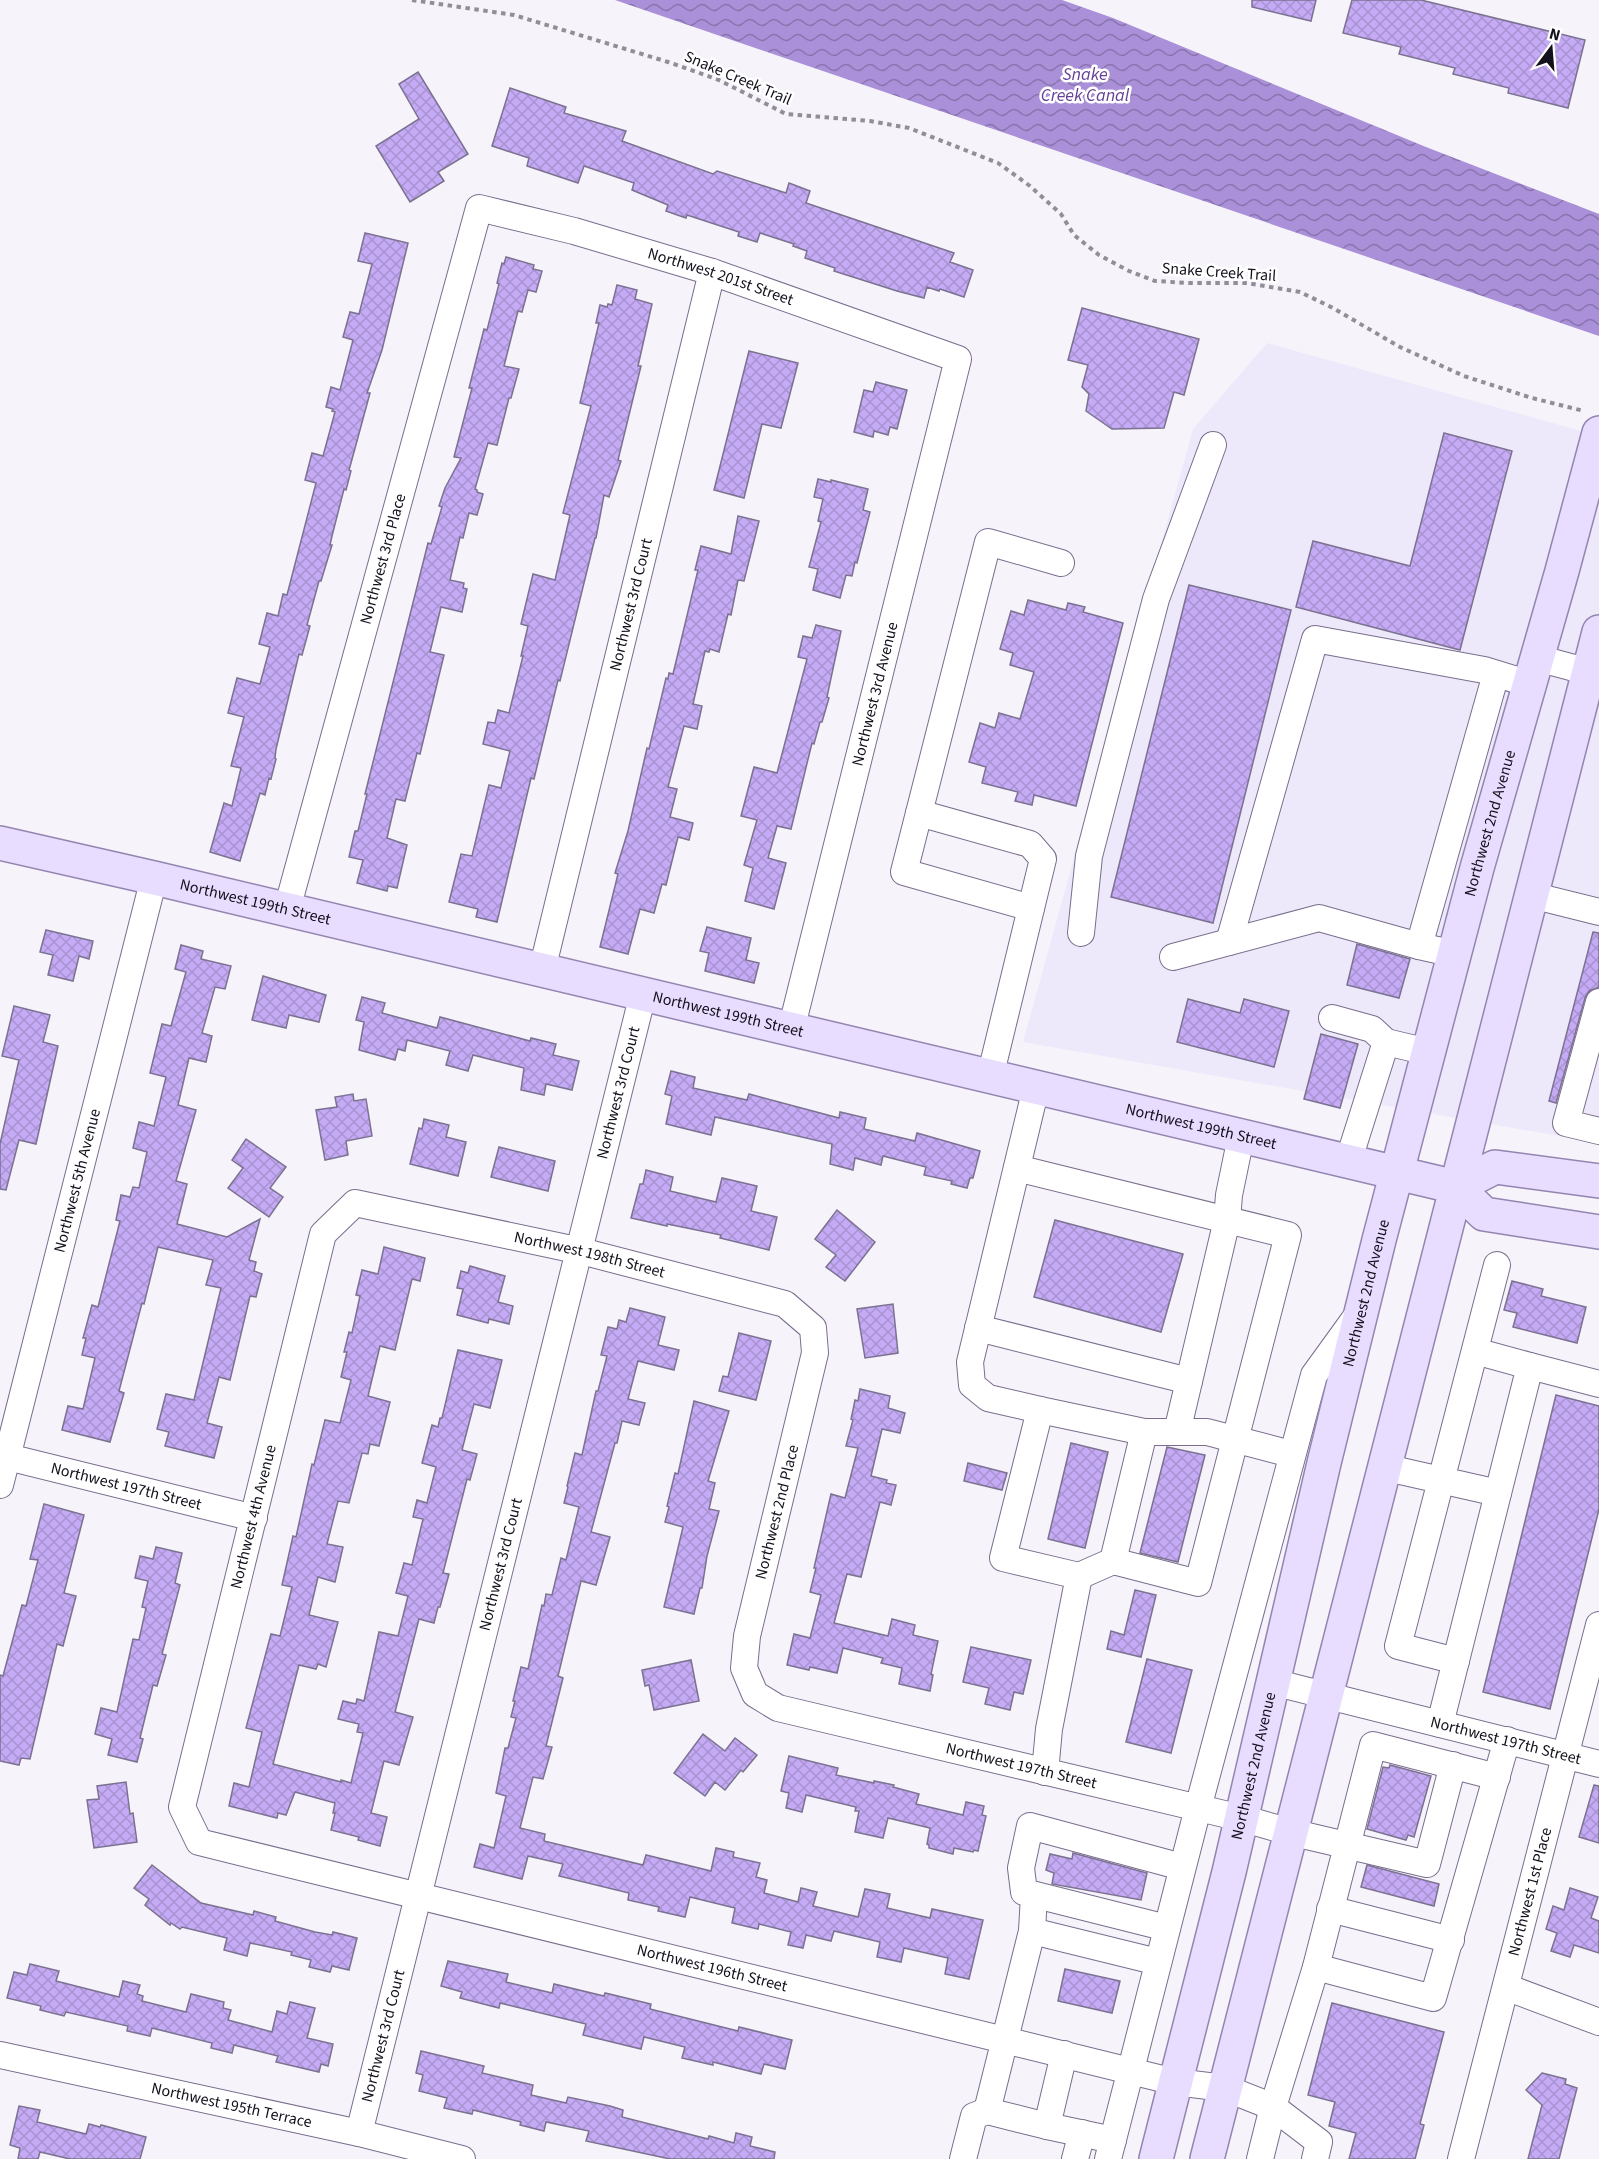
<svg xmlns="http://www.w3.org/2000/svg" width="1599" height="2159" viewBox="0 0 1599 2159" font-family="'Source Sans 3',sans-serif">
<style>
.built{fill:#eee9fa}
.water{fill:url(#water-waves)}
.building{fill:url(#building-cross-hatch);stroke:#7b7190;stroke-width:1.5}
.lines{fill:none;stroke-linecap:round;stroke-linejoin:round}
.minor-casing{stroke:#796e8d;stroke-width:28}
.major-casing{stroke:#9385b0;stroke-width:36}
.path{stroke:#918e97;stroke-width:4;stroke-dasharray:4.5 4.5;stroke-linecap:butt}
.minor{stroke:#fff;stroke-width:26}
.major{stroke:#e8dcff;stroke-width:33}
.labels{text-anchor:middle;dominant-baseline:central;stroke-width:5;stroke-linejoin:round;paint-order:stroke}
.street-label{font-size:16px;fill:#14101c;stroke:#fff}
.water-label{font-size:18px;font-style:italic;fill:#633f95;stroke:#fff}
</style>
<defs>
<pattern id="water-waves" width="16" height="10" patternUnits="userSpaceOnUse" patternTransform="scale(1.5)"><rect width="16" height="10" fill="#aa90d8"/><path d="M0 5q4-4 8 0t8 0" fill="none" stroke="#8974ae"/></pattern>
<pattern id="building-cross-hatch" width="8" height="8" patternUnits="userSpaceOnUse" patternTransform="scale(1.5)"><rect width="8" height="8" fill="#c5abf5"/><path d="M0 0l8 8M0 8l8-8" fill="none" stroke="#a892d1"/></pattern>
</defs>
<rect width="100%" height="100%" fill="#f6f3fb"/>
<!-- built -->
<path class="built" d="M1267 343 1599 436V1143L1023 1042 1193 429Z"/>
<!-- water -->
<path class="water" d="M615 0H1062L1113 18 1426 147 1599 214V336Z"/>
<!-- building -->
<g class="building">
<path d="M1252 0H1316L1311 21 1252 7Z"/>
<path d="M1352 0H1421L1585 40 1568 108 1508 93 1509 88 1453 74 1455 68 1399 54 1401 47 1343 33Z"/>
<path d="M418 72 468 154 438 172 444 181 410 202 376 146 419 119 399 84Z"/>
<path d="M510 88 566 107 564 113 626 131 622 141 713 174 717 171 786 193 789 183 810 191 806 203 954 253 950 262 973 270 964 297 940 289 939 291 927 287 924 298 897 291 834 271 835 268 805 258 807 251 793 246 794 244 760 233 757 242 738 236 739 232 687 215 686 218 666 211 668 205 632 190 634 183 584 166 578 183 527 166 529 158 492 146Z"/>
<path d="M365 233 408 243 382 350 367 393H370L351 463 349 470 351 471 346 490 344 489 332 536 330 545H332L321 581H319L307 625 310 626 302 655 299 654 276 749 275 758 276 759 271 779 269 778 265 795 260 793 240 861 210 852 224 803 232 806 241 768 231 766 244 717 228 713 237 678 260 684 270 647 259 644 267 613 278 616 283 594 287 595 316 483 305 480 312 453 323 456 335 412 332 411 333 409 326 407 331 387 340 390 353 340 343 337 350 312 359 314 372 264 358 261Z"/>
<path d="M506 257 534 265 533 269 542 271 536 292 528 290 522 312 518 311 504 366 519 369 511 398H509L497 445 488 443 475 489 477 490V492L483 494 480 505 477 515 469 513 463 538 460 537 450 580 464 583 463 588 467 589 462 612 441 607 430 652 444 655 420 754 417 753 405 801 396 799 387 838 407 845 397 888 388 886 387 891 357 883 363 860 349 857 355 831H358L367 794H365L428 543 431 544 442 507 439 506 445 488 461 458 454 457 472 388H469L484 329 487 330 499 284 497 283 502 263 504 264Z"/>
<path d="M617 285 637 290 635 299 652 304 638 366H641L618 460 621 461 609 497 604 495 596 538H595L560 681 558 680 534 779 531 778 497 922 476 917 478 909 449 902 461 854 472 856 489 785 501 788 510 751 483 744 488 722 495 723 498 710 509 713 523 656H521L528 626 521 624 533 574 555 580 570 515 563 513 591 406 580 403 599 323H596L600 305 607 307 608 304 612 305Z"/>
<path d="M1082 308 1199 339 1184 395 1174 392 1164 428 1112 429 1086 411 1089 394 1082 387 1088 365 1068 360Z"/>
<path d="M749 351 798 363 781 428 762 424 744 498 714 490Z"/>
<path d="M876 382 907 390 897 429 890 427 888 435 874 431 873 437 854 432 864 390 873 392Z"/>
<path d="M1444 433 1512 451 1460 650 1296 607 1313 541 1410 566Z"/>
<path d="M818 479 831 482V480L868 489 863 510 870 512 857 563 855 562 852 576 846 575 840 598 813 590 818 569 809 567 821 522 818 521 823 499 814 497Z"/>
<path d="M738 516 759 521 744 581 738 580 731 615 728 614 719 652 710 649 709 652 705 651 693 704 702 706 697 729 684 726 668 787 677 789 670 817 693 823 689 840 678 837 666 885 662 884 654 913 640 909 628 954 600 947 618 874 615 873 628 831 647 748 649 749 666 678 668 679 669 673 673 674 698 570H695L701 546 731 554Z"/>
<path d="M1189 585 1291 610 1213 923 1111 897Z"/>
<path d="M1028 600 1066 610 1068 603 1085 607 1083 612 1123 623 1076 806 1034 795 1032 805 1015 801 1018 792 982 783 986 767 969 762 980 723 995 728 999 713 1020 719 1034 672 1010 665 1013 653 1000 649 1011 611 1024 615Z"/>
<path d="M816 625 841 631 827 697 829 698 822 722H820L814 744 812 743 791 829 777 826 768 858 786 863 774 909 745 901 753 868 744 865 757 820 741 816 754 767 777 773 807 659 798 657 803 636 812 638Z"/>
<path d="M707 927 751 938 746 960 759 963 754 983 705 971 709 953 700 951Z"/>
<path d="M46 930 93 941 89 959 79 956 73 981 48 975 53 955 40 952Z"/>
<path d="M1593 932 1599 933V987L1589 991 1585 998 1556 1103 1549 1101Z"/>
<path d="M1357 944 1410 959 1399 998 1347 985Z"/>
<path d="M181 945 203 951 201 959 231 966 225 989 215 987 202 1033 212 1036 206 1062 189 1058 178 1105 196 1110 176 1181 187 1184 177 1224 227 1237 260 1219 249 1260 256 1262 254 1271 262 1274 259 1285 256 1297 250 1296 230 1380 219 1377 207 1423 222 1427 214 1458 165 1446 169 1432 157 1429 166 1394 194 1400 221 1288 206 1285 213 1260 158 1247 144 1304 142 1303 119 1391 124 1393 110 1442 62 1430 68 1406 83 1409 95 1358 82 1355 86 1338H83L92 1305 98 1307 120 1221 116 1220 121 1195 130 1197 133 1187 139 1188 147 1152 133 1148 139 1122 154 1126 166 1077 150 1073 162 1024 171 1026 186 972 175 969Z"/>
<path d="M263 976 326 995 319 1022 289 1015 286 1028 252 1020Z"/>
<path d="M362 997 385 1003 382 1013 437 1028 440 1017 530 1041 531 1038 556 1044 553 1055 579 1061 572 1090 546 1084 544 1095 521 1090 524 1068 473 1055 468 1071 446 1065 450 1051 407 1040 405 1051 398 1049 395 1060 359 1050 364 1022 356 1020Z"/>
<path d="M1188 999 1240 1013 1244 999 1289 1011 1274 1067 1177 1042Z"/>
<path d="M14 1006 50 1015 43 1042 58 1046 36 1144 19 1140 6 1190 0 1189V1144L19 1060 2 1056Z"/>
<path d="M1321 1034 1358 1044 1340 1108 1304 1099Z"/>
<path d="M671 1071 695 1077 693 1088 747 1100 749 1094 839 1118 840 1112 866 1118 864 1129 915 1141 917 1133 980 1151 973 1178H970L967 1188 951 1184 952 1181 924 1175 926 1167 883 1156 881 1165 855 1158 853 1170 830 1164 832 1144 715 1117 711 1135 666 1124 672 1096 665 1094Z"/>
<path d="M353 1094 354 1101 366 1099 372 1136 346 1141 348 1155 325 1160 316 1110 337 1107 335 1097Z"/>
<path d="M424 1119 449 1125 446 1137 466 1142 458 1176 410 1164 419 1128 422 1129Z"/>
<path d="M246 1139 286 1167 270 1188 283 1197 269 1217 228 1188 243 1168 232 1160Z"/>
<path d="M499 1147 555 1161 548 1191 491 1177Z"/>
<path d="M646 1170 673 1177 670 1191 716 1202 722 1178 757 1186 751 1211 777 1217 769 1250 720 1238 721 1235 682 1227 667 1224V1226L631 1218 640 1184H643Z"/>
<path d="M837 1210 875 1242 845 1281 826 1267 836 1255 815 1239Z"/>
<path d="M1055 1220 1183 1254 1161 1332 1034 1297Z"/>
<path d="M384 1247 425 1258 420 1281 412 1279 395 1350 380 1346 368 1396 390 1402 379 1446 370 1444 368 1454 362 1453 349 1503 338 1501 327 1544 343 1547 335 1582 318 1577 309 1615 338 1622 326 1667 318 1664 316 1669 299 1665 273 1764 341 1782V1780L351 1783 363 1733 357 1732 359 1724 338 1719 343 1701 356 1704 357 1699 364 1701 379 1632 398 1636 408 1596 396 1593 404 1563 412 1565 423 1519 413 1517 417 1500 427 1503 436 1467 422 1463 432 1425 438 1427 440 1418H442L458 1350 502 1360 490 1408 474 1404 462 1450 477 1454 470 1480 467 1479 443 1573 449 1574 440 1607H438L434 1623 419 1619 395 1712 413 1717 399 1765 384 1761 371 1813 387 1817 380 1846 358 1840 359 1837 331 1830 335 1813H333L335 1803 295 1792 286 1815 278 1813 277 1818 229 1806 234 1783 249 1787 262 1732 246 1728 271 1634 280 1636 292 1587 282 1585 293 1536 296 1537 312 1464 314 1465 325 1420 340 1423 351 1380 341 1377 347 1352H344L349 1332 352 1333 360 1296 356 1295 362 1270 378 1274Z"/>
<path d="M470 1266 505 1276 498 1302 513 1306 509 1324 489 1319 488 1323 457 1315 463 1289 457 1288 461 1271 468 1273Z"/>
<path d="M1512 1281 1543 1289 1541 1296 1586 1307 1577 1343 1513 1327 1517 1313 1504 1310Z"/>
<path d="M893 1304 898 1353 865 1358 857 1309Z"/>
<path d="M630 1308 665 1317 658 1345 679 1350 674 1370 638 1361 628 1399 645 1403 639 1425 622 1421 617 1443H615L591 1532 610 1537 596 1585 581 1581 558 1676 563 1678 546 1746 552 1747 543 1779 533 1777 520 1828 545 1834 544 1841 643 1865 646 1855 711 1871 716 1848 734 1852 733 1857 760 1863 756 1877 767 1880 764 1893 798 1902 801 1888 817 1892 813 1906 858 1917 865 1889 890 1894 887 1908 930 1918 932 1909 983 1920 969 1979 945 1974 948 1958 904 1948 901 1962 877 1957 880 1942 834 1931 831 1941 806 1935 803 1948 788 1945 791 1932 759 1924 758 1929 732 1923 735 1908 690 1897 685 1917 658 1911 659 1907 628 1900 629 1893 559 1876 563 1864 528 1856 522 1879 474 1867 480 1844 494 1848 506 1796 496 1793 505 1748H508L516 1718 511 1717 515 1701H513L521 1667 528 1669 542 1605 544 1606 546 1594 552 1595 561 1558 566 1560 579 1507 564 1503 568 1487 567 1486 575 1453 582 1455 596 1391H598L607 1356 601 1355 608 1327 617 1329 619 1320 626 1322Z"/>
<path d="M739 1333 771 1341 756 1400 719 1391 723 1376 728 1377Z"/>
<path d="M860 1389 890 1396 888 1408 905 1413 900 1433 882 1429 871 1476 887 1480 886 1483 896 1485 891 1505 880 1502 861 1577 847 1574 834 1623 888 1636 892 1619 915 1625 913 1635 938 1641 931 1674 933 1675 930 1691 899 1684 902 1668 881 1663 883 1658 843 1648 837 1673 810 1667 809 1670 787 1665 794 1634 810 1638 821 1595 810 1592 816 1568H814L831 1494 845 1498 858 1448 846 1446 853 1420 851 1419 853 1410 855 1400 858 1401Z"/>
<path d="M1556 1395 1599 1406V1509L1550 1709 1483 1692Z"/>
<path d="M694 1401 729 1411 708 1481 715 1483 709 1509 719 1511 707 1556 702 1588H700L694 1614 664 1607 683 1527 665 1522 669 1507 667 1506 675 1473 678 1474Z"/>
<path d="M1071 1443 1108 1452 1085 1548 1048 1539Z"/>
<path d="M1167 1447 1205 1455 1178 1562 1140 1553Z"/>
<path d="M968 1463 1007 1473 1002 1490 964 1481Z"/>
<path d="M44 1504 84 1515 64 1593 76 1596 63 1646 57 1644 30 1759 21 1758 19 1765 0 1761V1675L3 1676 22 1605 26 1606 38 1560 30 1559Z"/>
<path d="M156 1547 182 1553 175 1583 180 1585 162 1654 166 1655 157 1686 153 1685 140 1738 143 1739 137 1762 108 1755 112 1739 95 1734 101 1708 117 1712 133 1639 139 1640 146 1608 142 1607 148 1581 135 1578 140 1556 153 1559Z"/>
<path d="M1135 1590 1156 1595 1141 1657 1107 1649 1111 1631 1124 1635Z"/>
<path d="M971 1647 1031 1660 1023 1694 1014 1692 1010 1710 985 1704 989 1688 963 1682Z"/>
<path d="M1147 1659 1192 1670 1171 1753 1126 1742Z"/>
<path d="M691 1660 699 1701 654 1710 649 1685 645 1686 642 1670Z"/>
<path d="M703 1734 725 1751 735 1738 757 1755 743 1772 741 1770 725 1790 715 1782 705 1796 674 1773Z"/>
<path d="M789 1756 838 1768 836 1775 874 1783V1781L894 1785 893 1787 919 1794 916 1804 963 1815 966 1802 984 1806 982 1815 986 1816 978 1851 974 1850 973 1852 954 1848 953 1854 929 1848V1845L927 1844 930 1828 888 1818 883 1838 855 1832 859 1811H855L856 1807 806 1795 802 1812 786 1808 789 1793 781 1791Z"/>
<path d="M1390 1765 1431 1776 1414 1837 1408 1835 1406 1840 1367 1829 1383 1767 1389 1768Z"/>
<path d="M126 1782 130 1814 133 1813 137 1842 94 1848 87 1800 99 1799 97 1786Z"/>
<path d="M1594 1785 1599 1786V1843L1579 1837Z"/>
<path d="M1073 1853 1147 1873 1141 1900 1052 1884 1054 1873 1046 1870 1050 1854 1072 1859Z"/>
<path d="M152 1865 201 1903 253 1915 254 1911 276 1917 275 1921 315 1932 332 1935 333 1932 357 1938 349 1970 332 1966 330 1972 309 1967 311 1960 291 1955 292 1952 250 1943 247 1956 224 1950 227 1938 182 1927 180 1929 171 1923 170 1925 145 1905 149 1899 134 1888Z"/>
<path d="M1367 1865 1439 1884 1434 1906 1361 1887Z"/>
<path d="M1570 1888 1598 1897 1591 1918 1599 1921V1953L1574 1945 1570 1957 1551 1951 1557 1933 1546 1929 1553 1906 1564 1910Z"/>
<path d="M448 1961 508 1974 506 1982 552 1993 554 1984 604 1996 605 1993 651 2004 650 2009 738 2031 739 2027 792 2040 785 2069 764 2064 761 2074 713 2062V2065L682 2058 685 2047 644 2037 641 2049 583 2035 586 2024 500 2003 499 2008 460 1998 462 1992 441 1986Z"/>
<path d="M30 1964 59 1971 56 1981 119 1997 123 1981 140 1985 137 1994 143 1996 142 2001 186 2012 191 1994 224 2002 223 2008 231 2010 228 2020 272 2032 277 2011 287 2014 290 2002 315 2008 307 2038 333 2044 328 2066 321 2064 319 2072 276 2062 278 2056 234 2045 232 2053 211 2048 212 2043 152 2028 150 2036 127 2031 128 2026 66 2012 64 2016 40 2010 41 2006 7 1998 14 1972 27 1975Z"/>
<path d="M1065 1969 1120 1981 1112 2013 1058 2001Z"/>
<path d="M1332 2003 1444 2032 1420 2124 1424 2125 1415 2159H1349L1356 2133 1329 2126 1335 2102 1308 2095Z"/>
<path d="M421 2051 484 2066 482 2073 533 2085 531 2095 566 2103 568 2097 610 2106 623 2110 622 2117 708 2139 709 2136 734 2143 736 2133 752 2137 750 2146 775 2152 774 2159H670L586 2141 589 2131 546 2122 544 2131 520 2125 521 2122 473 2110 472 2114 444 2108 447 2098 419 2091 423 2075 416 2073Z"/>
<path d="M1542 2073 1566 2079 1565 2084 1577 2088 1559 2159H1528L1542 2105 1526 2090Z"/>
<path d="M19 2106 40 2110 37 2122 86 2134 89 2124 100 2127 101 2125 146 2137 140 2159H70L40 2152 38 2159H18L20 2148 10 2145Z"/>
</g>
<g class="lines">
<defs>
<g id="minor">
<path d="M1537 658 1589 672 1599 671"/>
<path d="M919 813 1030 844 1043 859 990 1077"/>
<path d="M1531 895 1599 912"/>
<path d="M1031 908 904 872 988 542 1061 563"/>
<path id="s1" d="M287 909 479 208 574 231 712 272 958 359 791 1030"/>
<path d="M1081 933 1089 856 1156 599 1213 445"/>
<path d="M1229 942 1315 639 1484 670 1530 684"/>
<path d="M1419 946 1496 674"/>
<path d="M1173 957 1319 918 1419 946 1455 954"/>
<path id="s2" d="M542 970 712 272"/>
<path d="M1599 1002 1566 1123 1599 1131"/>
<path d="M1332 1018 1372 1029 1386 1042 1428 1052"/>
<path d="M1036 1088 970 1362 972 1385 988 1398 1040 1410 1003 1558 1079 1576 1049 1729 1045 1772"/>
<path d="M1348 1162 1386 1042"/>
<path d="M1017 1168 1288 1235 1198 1583 1113 1561"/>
<path d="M978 1328 1189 1381"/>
<path d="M1475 1351 1530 1366"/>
<path d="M1040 1410 1144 1432H1207L1291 1454"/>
<path d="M1177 1432 1227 1220 1229 1195 1241 1137"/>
<path id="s3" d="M0 1455 254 1518"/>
<path d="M1383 1467 1498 1493"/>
<path id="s4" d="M0 1485 154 878"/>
<path d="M1079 1576 1113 1561 1144 1432"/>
<path d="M1456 1661 1398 1646 1497 1265"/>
<path id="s5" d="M1273 1682 1599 1764"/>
<path d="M1440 1724 1530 1366 1599 1384"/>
<path d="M1330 1909 1451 1940"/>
<path d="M1167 1928 1024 1892 1021 1868 1030 1826 1182 1867"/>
<path d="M1032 1931 1158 1962"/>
<path d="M1316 1967 1433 1998 1507 1740"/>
<path d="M1506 1987 1599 2022"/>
<path id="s6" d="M0 2055 359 2133 462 2159"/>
<path d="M987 2111 1032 1931 1034 1895"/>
<path d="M1047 2126 1064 2054"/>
<path id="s7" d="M359 2133 643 994"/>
<path d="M963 2159 974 2116 987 2111 1047 2126 1113 2140"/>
<path d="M1075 2159 1082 2133"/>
<path d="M1108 2159 1198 1808 1314 1375 1356 1317"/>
<path d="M1260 2159 1273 2107 1316 1967 1373 1745 1497 1777"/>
<path id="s8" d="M1315 2159 1319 2142 1273 2107 1225 2088 1175 2082 199 1842 182 1807 323 1234 355 1203 581 1251 785 1304 813 1328 815 1353 747 1636 744 1668 755 1694 778 1708 1241 1818 1290 1832 1427 1864 1453 1765"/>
<path id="s9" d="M1461 2159 1599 1625"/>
</g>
<g id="major">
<path id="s10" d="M0 843 154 878 1456 1187 1484 1214 1599 1232"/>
<path d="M1456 1187 1495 1167 1599 1181"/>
<path id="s11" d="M1156 2159 1229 1872 1324 1463 1379 1240 1477 868 1562 571 1599 433"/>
<path d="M1207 2159 1599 632"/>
</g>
</defs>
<!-- minor casing -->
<use href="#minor" class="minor-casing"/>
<!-- major casing -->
<use href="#major" class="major-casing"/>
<!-- path -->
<path class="path" d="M412 0 514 15 668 62 719 80 786 114 870 121 909 128 998 163 1030 186 1061 214 1074 235 1099 255 1129 271 1155 281 1190 283H1247L1300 292 1331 307 1400 347 1464 376 1532 398 1584 411"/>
<!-- minor -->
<use href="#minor" class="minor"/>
<!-- major -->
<use href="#major" class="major"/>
</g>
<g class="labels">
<!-- street labels -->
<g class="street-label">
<text transform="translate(738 78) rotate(23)">Snake Creek Trail</text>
<text transform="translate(1219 272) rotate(4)">Snake Creek Trail</text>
<text stroke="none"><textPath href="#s1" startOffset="978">Northwest 201st Street</textPath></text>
<text stroke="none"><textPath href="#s1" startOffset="363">Northwest 3rd Place</textPath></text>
<text stroke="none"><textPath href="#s2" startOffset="376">Northwest 3rd Court</textPath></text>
<text transform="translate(875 694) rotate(-76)">Northwest 3rd Avenue</text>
<text stroke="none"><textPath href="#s11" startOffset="1377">Northwest 2nd Avenue</textPath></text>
<text stroke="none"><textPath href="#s10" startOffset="262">Northwest 199th Street</textPath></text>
<text stroke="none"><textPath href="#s10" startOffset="748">Northwest 199th Street</textPath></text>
<text stroke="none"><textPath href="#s7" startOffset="1072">Northwest 3rd Court</textPath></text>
<text stroke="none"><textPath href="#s10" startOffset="1234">Northwest 199th Street</textPath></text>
<text stroke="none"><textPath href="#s4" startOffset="314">Northwest 5th Avenue</textPath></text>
<text stroke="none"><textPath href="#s8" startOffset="2096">Northwest 198th Street</textPath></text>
<text stroke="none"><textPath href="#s11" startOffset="891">Northwest 2nd Avenue</textPath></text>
<text stroke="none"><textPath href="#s3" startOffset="130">Northwest 197th Street</textPath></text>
<text transform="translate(777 1512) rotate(-76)">Northwest 2nd Place</text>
<text stroke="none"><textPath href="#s8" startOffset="1520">Northwest 4th Avenue</textPath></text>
<text stroke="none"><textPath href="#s7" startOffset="586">Northwest 3rd Court</textPath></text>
<text stroke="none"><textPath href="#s5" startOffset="240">Northwest 197th Street</textPath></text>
<text stroke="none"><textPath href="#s8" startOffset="2988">Northwest 197th Street</textPath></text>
<text stroke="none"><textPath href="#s11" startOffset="405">Northwest 2nd Avenue</textPath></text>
<text stroke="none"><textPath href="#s9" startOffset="276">Northwest 1st Place</textPath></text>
<text transform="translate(712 1968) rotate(14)">Northwest 196th Street</text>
<text stroke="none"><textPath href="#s7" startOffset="100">Northwest 3rd Court</textPath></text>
<text stroke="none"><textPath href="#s6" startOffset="237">Northwest 195th Terrace</textPath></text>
</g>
<!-- water labels -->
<g class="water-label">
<text x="1085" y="74">Snake<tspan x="1085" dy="21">Creek Canal</tspan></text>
</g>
</g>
<!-- north arrow -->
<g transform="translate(1551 48) rotate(16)" stroke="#ffffff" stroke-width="4.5" paint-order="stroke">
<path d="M0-4.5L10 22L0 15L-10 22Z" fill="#14101c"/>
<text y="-9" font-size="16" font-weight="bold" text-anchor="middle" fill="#14101c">N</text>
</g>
</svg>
